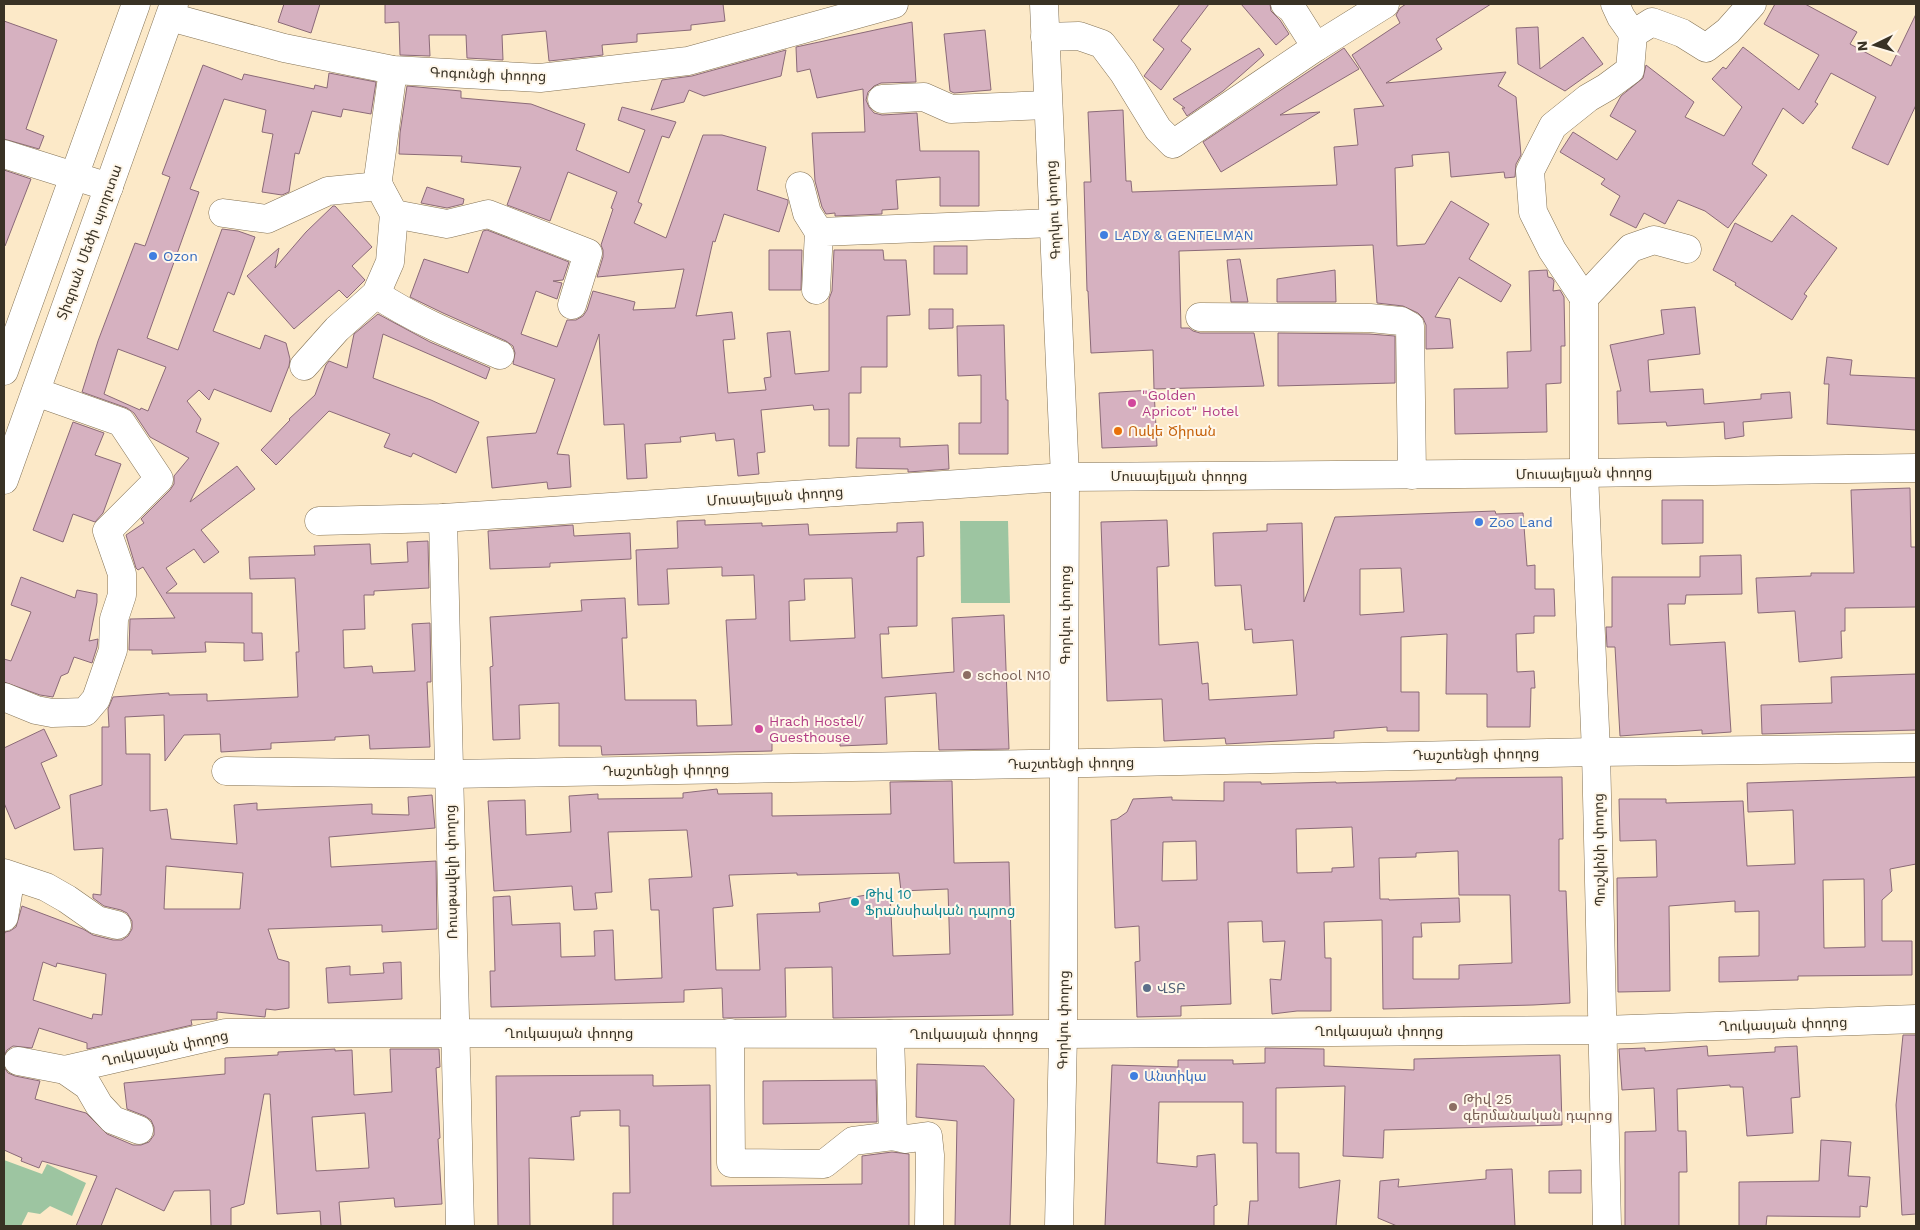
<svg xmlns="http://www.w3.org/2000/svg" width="1920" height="1230" viewBox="0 0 1920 1230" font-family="'Work Sans','Noto Sans Armenian',sans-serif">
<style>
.green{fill:#9dc5a1}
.building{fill:#d6b1c0;stroke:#8b6a78;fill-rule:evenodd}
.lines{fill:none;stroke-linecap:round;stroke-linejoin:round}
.minor-casing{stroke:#847356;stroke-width:29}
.major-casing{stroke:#847356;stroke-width:29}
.minor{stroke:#fff;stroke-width:28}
.major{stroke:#fff;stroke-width:28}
.shop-dot{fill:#3f7fe0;stroke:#fff7ea;stroke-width:2}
.hotel-dot{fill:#d1479c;stroke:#fff7ea;stroke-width:2}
.food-dot{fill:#e8710a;stroke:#fff7ea;stroke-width:2}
.education-dot{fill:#8d6e63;stroke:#fff7ea;stroke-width:2}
.culture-dot{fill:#0f9aa8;stroke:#fff7ea;stroke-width:2}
.service-dot{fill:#5c6f8a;stroke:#fff7ea;stroke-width:2}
.labels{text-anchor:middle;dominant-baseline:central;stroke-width:4;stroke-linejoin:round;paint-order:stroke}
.street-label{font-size:14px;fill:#393225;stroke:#fff7ea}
.shop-label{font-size:14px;fill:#366cbe;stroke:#fff7ea;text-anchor:start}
.hotel-label{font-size:14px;fill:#b23c85;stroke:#fff7ea;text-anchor:start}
.food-label{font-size:14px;fill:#c56008;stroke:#fff7ea;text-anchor:start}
.education-label{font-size:14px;fill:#785e54;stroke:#fff7ea;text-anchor:start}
.culture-label{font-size:14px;fill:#0d838f;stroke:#fff7ea;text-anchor:start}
.service-label{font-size:14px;fill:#4e5e75;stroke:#fff7ea;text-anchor:start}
</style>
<rect width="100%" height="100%" fill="#fce9c8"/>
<!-- green -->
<g class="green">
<path d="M960 521H1008L1010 603H961Z"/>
<path d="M4 1160 42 1174 47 1164 86 1183 72 1216 50 1206 40 1214 28 1212 21 1226H4Z"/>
</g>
<!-- building -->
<g class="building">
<path d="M284 4H320L311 33 278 22Z"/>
<path d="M385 4H723L725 21 691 25V30L637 34V42L602 45 603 55 549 61 546 31 502 35 503 60 467 58 466 35H429L430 56 400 55 399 22 385 23Z"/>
<path d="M1180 4H1209L1181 41 1191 49 1161 90 1144 76 1164 49 1153 40Z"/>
<path d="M1241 4H1270L1271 11 1280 20 1289 34 1276 45Z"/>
<path d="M1406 4H1491L1436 39 1442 49 1386 83 1506 72 1498 86 1516 97 1521 155 1516 164 1515 177 1505 178 1504 172 1451 177 1449 152 1412 155 1413 166 1395 168 1397 246 1425 244 1451 201 1489 224 1469 259 1511 285 1501 302 1459 277 1435 317 1450 319 1453 348 1426 349V325L1423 318 1418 313 1403 306 1377 303 1373 245 1179 251 1181 328H1189L1193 331 1200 333H1254L1264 386 1154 389 1153 350 1091 353 1088 291H1087L1084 182H1091L1088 112 1123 110 1126 181H1131L1132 192 1337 185 1334 147 1358 145 1354 109 1384 106 1352 55 1400 23 1396 15 1400 8Z"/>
<path d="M1775 4H1805L1857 32 1850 44 1891 66 1916 14V105L1888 165 1852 148 1876 97 1831 73 1815 102 1818 104 1803 124 1783 108 1752 164 1767 175 1728 228 1705 211 1678 200 1665 224 1644 213 1636 228 1610 215 1620 196 1601 184 1605 179 1560 152 1573 132 1617 160 1636 131 1610 116 1621 96 1643 78 1646 65 1694 102 1685 117 1724 136 1742 107 1712 79 1723 67 1726 69 1743 47 1799 90 1819 55 1764 24Z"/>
<path d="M4 21 57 40 26 129 44 136 39 149 4 139Z"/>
<path d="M912 22 916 82 881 83 874 86 868 92 866 100 869 107 874 113 882 115 917 113 920 151H979V206H940V177L896 180 898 209 882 210V214L835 216V213L826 214 822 207 815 181 812 133 865 132 863 89 817 98 810 69 797 72 796 47Z"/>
<path d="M1538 27 1540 69 1583 37 1603 64 1565 91 1518 64 1516 28Z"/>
<path d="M985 30 991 90 954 93 950 91 944 34Z"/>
<path d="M1259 48 1264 55 1223 91 1187 116 1182 108H1185L1173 99Z"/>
<path d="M1344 48 1359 69 1280 115 1320 112 1221 172 1203 142Z"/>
<path d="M786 50 781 76 704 96 689 90 684 102 651 110 662 80 692 76Z"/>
<path d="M203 65 242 80 244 74 314 89 315 85 327 88 329 73 376 82 371 114 343 109 341 117 312 111 299 154 295 153 289 192 282 195 262 192 273 134 262 132 266 110 224 99 190 189 199 192 147 338 178 350 222 229 238 231 255 237 234 295 228 292 213 331 260 349 265 335 286 343 290 359 289 366 271 412 214 389 209 400 199 390 187 401 201 419 196 432 219 443 190 502 237 466 255 489 201 530 219 552 204 563 194 549 166 568 177 584 166 593H252V633H262L263 660 244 661V643L205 642 206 652 152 654V650H129L130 619 175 618 143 567 138 570 136 568 126 535 144 523 141 519 170 490 174 484V476L189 458 150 437 134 413 127 408 82 392 98 341 135 243 145 246 170 177 162 174ZM118 349 166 367 148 411 141 408 140 410 104 394Z"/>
<path d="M407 86 461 91V98L531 104 585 124 576 150 629 173 645 130 618 120 622 107 676 122 669 138 662 136 638 202 642 204 634 223 666 238 703 135H722L766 147 757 190 788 200V203L779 232 724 214 715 242 713 241 696 316 732 312 735 339 723 340 728 393 766 390 764 378 771 377 767 333 790 331 795 374 829 371V299L832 291 834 250H883L884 260H906L910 315 887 316V367H861V393H849V446H829V409L814 410 813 405 761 410 765 452 757 453 759 474 738 476 734 439 716 441 715 433 680 437 681 442 645 444 647 478 627 479 624 424 604 425 599 334 557 454 569 455 571 487 548 489 547 482 492 488 487 437 536 433 555 379 513 364 515 353 513 346 506 341 443 313 410 297 424 259 468 273 483 231 487 230 569 262 563 280 553 281 562 283 557 299 536 291 521 334 557 347 567 320H576L583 316 587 310 593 291 635 302 633 310 675 308 684 269 597 277 603 257V250L601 245 613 209 611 208 617 192 568 172 550 221 507 205 521 167 461 162 462 156 399 154 400 133Z"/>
<path d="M4 170 31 179 5 246H4Z"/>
<path d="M427 187 464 199 463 204 447 208 421 203Z"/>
<path d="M333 206H335L372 247 352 266 365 280 347 298 339 290 294 329 247 276 279 248 275 268 306 232Z"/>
<path d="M1792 215 1837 248 1804 294 1807 296 1792 320 1735 285 1736 283 1713 270 1735 223 1772 242Z"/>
<rect x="934" y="246" width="33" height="28"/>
<path d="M769 250H802L801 290H769Z"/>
<path d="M1240 259 1248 302H1231L1227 260Z"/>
<path d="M1335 270 1336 302H1277V279Z"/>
<path d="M1547 270 1548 277 1552 278 1554 281 1553 291 1560 290 1564 297 1565 346H1561V383L1546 384 1547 432 1455 434 1454 389 1508 388 1507 352 1531 351 1529 271Z"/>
<path d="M1695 307 1700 354 1648 360 1650 392 1703 389 1704 404 1761 399V394L1790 392 1792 418 1743 422 1744 436 1725 439 1724 422 1667 426 1666 422 1618 424 1617 391H1621L1610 345 1664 334 1661 310Z"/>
<path d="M929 309H953V328L929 329Z"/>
<path d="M378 314 430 342 490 368 486 379 383 334 373 378 431 400 479 422 456 473 413 453 411 457 384 447 390 434 329 411 276 465 261 450 290 420 289 419 315 395 326 365 329 361 347 368 354 334Z"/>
<path d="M1004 325 1006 400H1008V454H959V423H981V375L958 376 957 326Z"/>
<path d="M1278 333 1369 334 1395 336V383L1278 386Z"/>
<path d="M1827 357 1852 360 1850 375 1916 378V430L1827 424 1829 384H1824Z"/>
<path d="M1154 390 1157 446 1102 448 1099 393Z"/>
<path d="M73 422 104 433 95 455 121 464 103 513 95 522 73 514 63 542 33 530Z"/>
<path d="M857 438H900V447L948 445 949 469 908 472V469L856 468Z"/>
<path d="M1910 488 1911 547H1916V607L1845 608V631H1841L1842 658 1799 662 1795 611 1758 613 1756 578 1811 576V573H1854L1851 490Z"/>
<path d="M1662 500H1703V543L1662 544Z"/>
<path d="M1495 511 1496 514 1523 513 1527 566 1535 565V589H1554L1555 616H1534V633L1516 634 1517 672 1534 671 1535 688H1531L1530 727H1487V694H1446L1447 634 1401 637V692H1419V731H1387V727L1334 731V738L1226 744 1225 738 1164 741 1162 699 1107 701 1101 522 1167 520 1169 566 1157 567 1159 645 1198 642 1202 684 1208 683 1209 700 1297 695 1293 640 1253 643 1252 629 1245 630 1241 585 1215 586 1213 533 1267 531V524L1302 523 1304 602 1335 517ZM1401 568 1404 612 1360 615V569Z"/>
<path d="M705 520V525L762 523V526L808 524 809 535 897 532V523L923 522 924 556 917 557V626L888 627 889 634H880L882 678 954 672 952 618 1004 615 1009 749 939 750 936 693 885 697 887 744 840 746V734L772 737V751L602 755 601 746H559V703L519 705 520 739 493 740 490 667 493 666 490 617 582 611 581 600 625 598 627 638H622L625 700H696L697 726 732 725 726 620 756 619 754 575 722 576V567L667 569 669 604 638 605 636 550 678 548 677 521ZM852 578 855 638 790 641 789 601 805 600 804 579Z"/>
<path d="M573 525 574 536 630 533 631 559 550 563V567L490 569 488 531Z"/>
<path d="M428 541 429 588 374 591V595H364L365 629 343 630 344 668 372 666 373 673 415 671 412 624 430 623 431 682H427L430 747 370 749 369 735 335 737V740L271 743V749L221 752 220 734 184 735 165 761 164 715 125 717 126 754H150V811L167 809 171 839 237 844 234 805 257 803V810L372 804V814L409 815 408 797 432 795 435 828 329 837 331 867 436 861 437 929 382 932V925L268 929 278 959 289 962V1008L275 1010 266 1009 265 1017 217 1012V1019L191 1020 192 1025 87 1049V1043L39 1028 32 1048 13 1046 7 1050 4 1056V936L5 932 10 931 16 927 22 906 83 929 93 935 113 940H122L128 936 132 929V921L127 913 121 910 104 906 93 898V894L101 895 103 848 74 850 70 795 102 785V727H109L108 709 113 697 169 693V695L207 694V701L298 697 296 652H299L295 578 250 579 249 557 315 555 314 546 370 544 371 564 408 562 407 542ZM166 866 243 873 240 909H164ZM43 962 56 967 57 963 106 974 102 1015 93 1014 92 1019 33 1000Z"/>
<path d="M1741 555 1742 594 1686 595 1685 604H1668L1670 645 1725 642 1731 732 1702 734V730L1620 736 1615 647H1607L1606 627H1612V577H1700V556Z"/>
<path d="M21 577 75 598 77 590 97 594V602L89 641 98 639 97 647 92 663 74 657 68 673 61 676 53 697 40 695 4 682V659L11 661 31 612 11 605Z"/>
<path d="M1916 674V730L1762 734 1761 705 1832 703 1831 677Z"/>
<path d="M44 729 57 756 41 763 60 808 15 829 4 803V748Z"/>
<path d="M1562 777 1563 839H1559V891H1566L1570 1003 1533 1005 1383 1009 1382 920 1324 922 1325 958H1331V1011H1297L1272 1014 1270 979 1281 980 1285 941 1263 942 1262 921 1228 922 1231 1004 1181 1006V1016L1137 1017 1135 962 1140 961 1139 926 1115 928 1111 820 1117 819 1127 812 1133 799 1172 797V800L1224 801V782H1261V784L1336 782V783L1456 780V778ZM1352 827 1354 867 1332 868V872L1297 873 1296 829ZM1196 841 1197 880 1162 881 1163 842ZM1458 851 1459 895H1510L1512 963 1459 965V979H1413V937H1422L1421 923 1460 922 1459 898 1389 900V899H1380L1379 858 1416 857V853Z"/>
<path d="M1916 777V864L1890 869 1892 891 1882 900V941H1912V975L1798 976V980L1719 982V957L1759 956V911L1735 912V901L1669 906 1670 991 1618 992 1617 878 1657 877 1656 840 1620 841 1619 799H1666V803L1743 801 1747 866 1795 864 1793 810 1748 812 1747 783ZM1864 879 1865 947 1824 948 1823 880Z"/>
<path d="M952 781 954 863 1009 862 1013 1015 833 1018 832 967 785 968 786 1017 723 1018 722 988 684 990V1002L491 1007 490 971H495L493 897 510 896 512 925 560 923 561 957 595 956 594 931 613 930 615 980 662 978 659 910H651L649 879 692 877 687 830 608 832 612 892 595 893 597 909 574 910 572 886 494 891 488 801 525 800 526 835 571 832 569 796 598 794V799L683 798V793L717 789 718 794 772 793V816L891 814 890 782ZM797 873V875L899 873 901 891 948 889 950 954 893 956 890 891 819 903 820 912 757 914 760 970H716L713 908 733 906 729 875Z"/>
<path d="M401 962 402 999 328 1003 326 968 350 966V975L384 973 383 963Z"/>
<path d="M1903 1035H1916V1214L1902 1215 1896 1105Z"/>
<path d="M1707 1046 1708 1056 1775 1052V1047L1797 1046 1800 1097 1791 1098 1793 1133 1747 1136 1743 1087H1730V1085L1677 1089 1678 1131H1686L1687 1172H1679V1226H1625V1132L1656 1131 1654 1088 1622 1090 1619 1049 1645 1048V1051Z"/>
<path d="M1265 1048 1324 1049V1066L1414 1070V1059L1560 1055 1562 1125 1384 1130 1383 1158 1343 1156 1345 1086 1276 1088V1153H1299V1188L1340 1180 1336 1226H1248L1250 1201H1258L1257 1143H1243V1102H1159L1157 1163 1197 1167V1156L1215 1154 1217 1205 1214 1206V1226H1105L1112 1065 1178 1067V1060H1233V1064L1265 1063Z"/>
<path d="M335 1049V1051L352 1050 354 1095 392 1092 390 1049H439L440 1067 436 1068 440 1138 438 1139 442 1204 395 1207 394 1198 339 1202 341 1226H321L320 1211 277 1214 270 1094H264L244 1204 231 1208V1226H211L210 1190 174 1191 164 1211 116 1188 101 1226H76L97 1176 42 1161 39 1168 21 1161 22 1158 4 1150V1067L8 1073 15 1076 40 1081 35 1099 86 1113 107 1134 133 1145H141L149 1142 154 1135V1127L151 1120 145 1116 127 1109 124 1083 225 1074V1058L278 1055V1052ZM365 1113 369 1168 316 1171 312 1117Z"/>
<path d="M917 1064 984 1066 1014 1099 1010 1226H955L957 1121 916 1117Z"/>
<path d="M653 1075V1086L710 1085 711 1186 862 1184V1156L892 1152 909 1154V1226H613V1193H630L629 1126H620V1110L580 1111V1116L571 1117 574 1160 529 1158 530 1226H498L496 1076Z"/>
<path d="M876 1080 877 1122 763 1124V1081Z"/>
<path d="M1821 1140 1851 1142 1848 1176 1870 1177 1867 1207 1860 1206V1217L1767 1216 1766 1226H1739V1182L1819 1181Z"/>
<path d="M1512 1169 1515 1226H1397L1378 1218 1380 1181 1399 1179 1398 1187 1486 1179V1170Z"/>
<path d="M1581 1170V1193H1549V1171Z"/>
</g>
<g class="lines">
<defs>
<g id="minor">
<path d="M1285 4 1292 9 1316 47 1385 4"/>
<path d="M1615 4 1621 17 1633 34"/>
<path d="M170 17 284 48 393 70 540 78 688 61 894 4"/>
<path d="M1045 37 1079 36 1102 44 1123 72 1158 129 1173 144 1316 47"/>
<path d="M882 99 924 97 951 109 1048 105"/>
<path d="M4 154 109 187"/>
<path d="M800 186 807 213 819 232"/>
<path d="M223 213 267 219 328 191 379 186"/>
<path d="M394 214 447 224 488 214 588 253 572 305"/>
<path d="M816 290 819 232 1053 223"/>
<path d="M376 294C415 320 457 337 500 355"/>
<path d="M1584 298 1552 250 1533 212 1530 171 1553 126 1588 98 1607 87 1630 70 1633 34 1652 22 1682 33 1706 48 1728 31 1752 4"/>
<path d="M1200 317 1370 318 1401 321 1410 326 1412 475"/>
<path d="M304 366 337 329 376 294 390 262 394 214 379 186 378 179 393 70"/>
<path d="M443 518 460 1226"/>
<path d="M319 521 443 518 1065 477 1584 473 1916 468"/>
<path d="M4 697 36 710 52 713 85 712 96 699 113 650 114 619 122 595V574L107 531 159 479 121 422 36 392"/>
<path d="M226 771 449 774 1088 763 1596 752 1916 748"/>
<path d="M4 873 46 887 67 899 97 920 117 925"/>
<path d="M4 917 11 876"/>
<path d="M730 1033 731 1163 824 1164 853 1141 893 1136"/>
<path d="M890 1034 893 1136 906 1139 928 1136 930 1155 929 1226"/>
<path d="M18 1061 65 1070 88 1086 99 1105 113 1120 139 1130"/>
<path d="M65 1070 226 1033 1063 1034 1603 1030 1916 1019"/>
<path d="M1607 1226 1596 752 1584 473V298L1631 248 1654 240 1687 249"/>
</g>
<g id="major">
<path d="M1044 4 1065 477 1063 1034 1059 1226"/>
<path d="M4 371 136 4"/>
<path d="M4 480 174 4"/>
</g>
</defs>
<!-- minor casing -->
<use href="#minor" class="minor-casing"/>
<!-- major casing -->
<use href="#major" class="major-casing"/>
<!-- minor -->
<use href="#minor" class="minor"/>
<!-- major -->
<use href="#major" class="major"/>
</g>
<!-- markers -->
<g class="shop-dot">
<circle cx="1104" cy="235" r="5"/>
<circle cx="153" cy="256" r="5"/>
<circle cx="1479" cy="522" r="5"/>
<circle cx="1134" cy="1076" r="5"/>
</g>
<g class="hotel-dot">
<circle cx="1132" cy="403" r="5"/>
<circle cx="759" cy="729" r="5"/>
</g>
<circle class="food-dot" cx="1118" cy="431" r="5"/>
<g class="education-dot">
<circle cx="967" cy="675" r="5"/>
<circle cx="1453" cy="1107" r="5"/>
</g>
<circle class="culture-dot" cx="855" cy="902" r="5"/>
<circle class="service-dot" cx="1147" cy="988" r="5"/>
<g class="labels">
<!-- street labels -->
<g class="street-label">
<text transform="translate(488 74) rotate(2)">Գոգունցի փողոց</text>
<text transform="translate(1053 210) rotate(-93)">Գորկու փողոց</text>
<text transform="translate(89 242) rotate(-70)">Տիգրան Մեծի պողոտա</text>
<text transform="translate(1584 473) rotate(-1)">Մուսայելյան փողոց</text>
<text x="1179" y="476">Մուսայելյան փողոց</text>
<text transform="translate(775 496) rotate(-4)">Մուսայելյան փողոց</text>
<text transform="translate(1065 615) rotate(-90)">Գորկու փողոց</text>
<text transform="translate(1476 754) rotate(-1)">Դաշտենցի փողոց</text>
<text transform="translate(1071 763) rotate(-1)">Դաշտենցի փողոց</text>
<text transform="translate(666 770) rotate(-1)">Դաշտենցի փողոց</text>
<text transform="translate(1599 850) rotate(-91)">Պուշկինի փողոց</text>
<text transform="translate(451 872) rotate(-91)">Ռուսթավելի փողոց</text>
<text transform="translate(1063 1020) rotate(-89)">Գորկու փողոց</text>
<text transform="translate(1783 1024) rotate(-2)">Ղուկասյան փողոց</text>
<text x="1379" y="1031">Ղուկասյան փողոց</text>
<text x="569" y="1033">Ղուկասյան փողոց</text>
<text x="974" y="1034">Ղուկասյան փողոց</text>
<text transform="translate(165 1048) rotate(-12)">Ղուկասյան փողոց</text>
</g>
<!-- shop labels -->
<g class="shop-label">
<text x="1114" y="235">LADY &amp; GENTELMAN</text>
<text x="163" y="256">Ozon</text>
<text x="1489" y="522">Zoo Land</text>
<text x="1144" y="1076">Անտիկա</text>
</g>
<!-- hotel labels -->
<g class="hotel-label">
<text x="1142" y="395">"Golden<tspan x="1142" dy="16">Apricot" Hotel</tspan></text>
<text x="769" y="721">Hrach Hostel/<tspan x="769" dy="16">Guesthouse</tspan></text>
</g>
<!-- food labels -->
<g class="food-label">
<text x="1128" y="431">Ոսկե Ծիրան</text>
</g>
<!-- education labels -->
<g class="education-label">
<text x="977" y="675">school N10</text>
<text x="1463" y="1099">Թիվ 25<tspan x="1463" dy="16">գերմանական դպրոց</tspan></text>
</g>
<!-- culture labels -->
<g class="culture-label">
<text x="865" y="894">Թիվ 10<tspan x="865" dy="16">Ֆրանսիական դպրոց</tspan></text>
</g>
<!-- service labels -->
<g class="service-label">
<text x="1157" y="988">ՎՏԲ</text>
</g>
</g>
<!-- border -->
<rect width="1920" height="1230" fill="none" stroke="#393225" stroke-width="10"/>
<!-- north arrow -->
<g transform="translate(1875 45) rotate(265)" stroke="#fff7ea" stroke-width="4" paint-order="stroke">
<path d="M0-4L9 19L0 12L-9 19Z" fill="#393225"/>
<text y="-8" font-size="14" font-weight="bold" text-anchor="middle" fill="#393225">N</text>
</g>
</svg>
